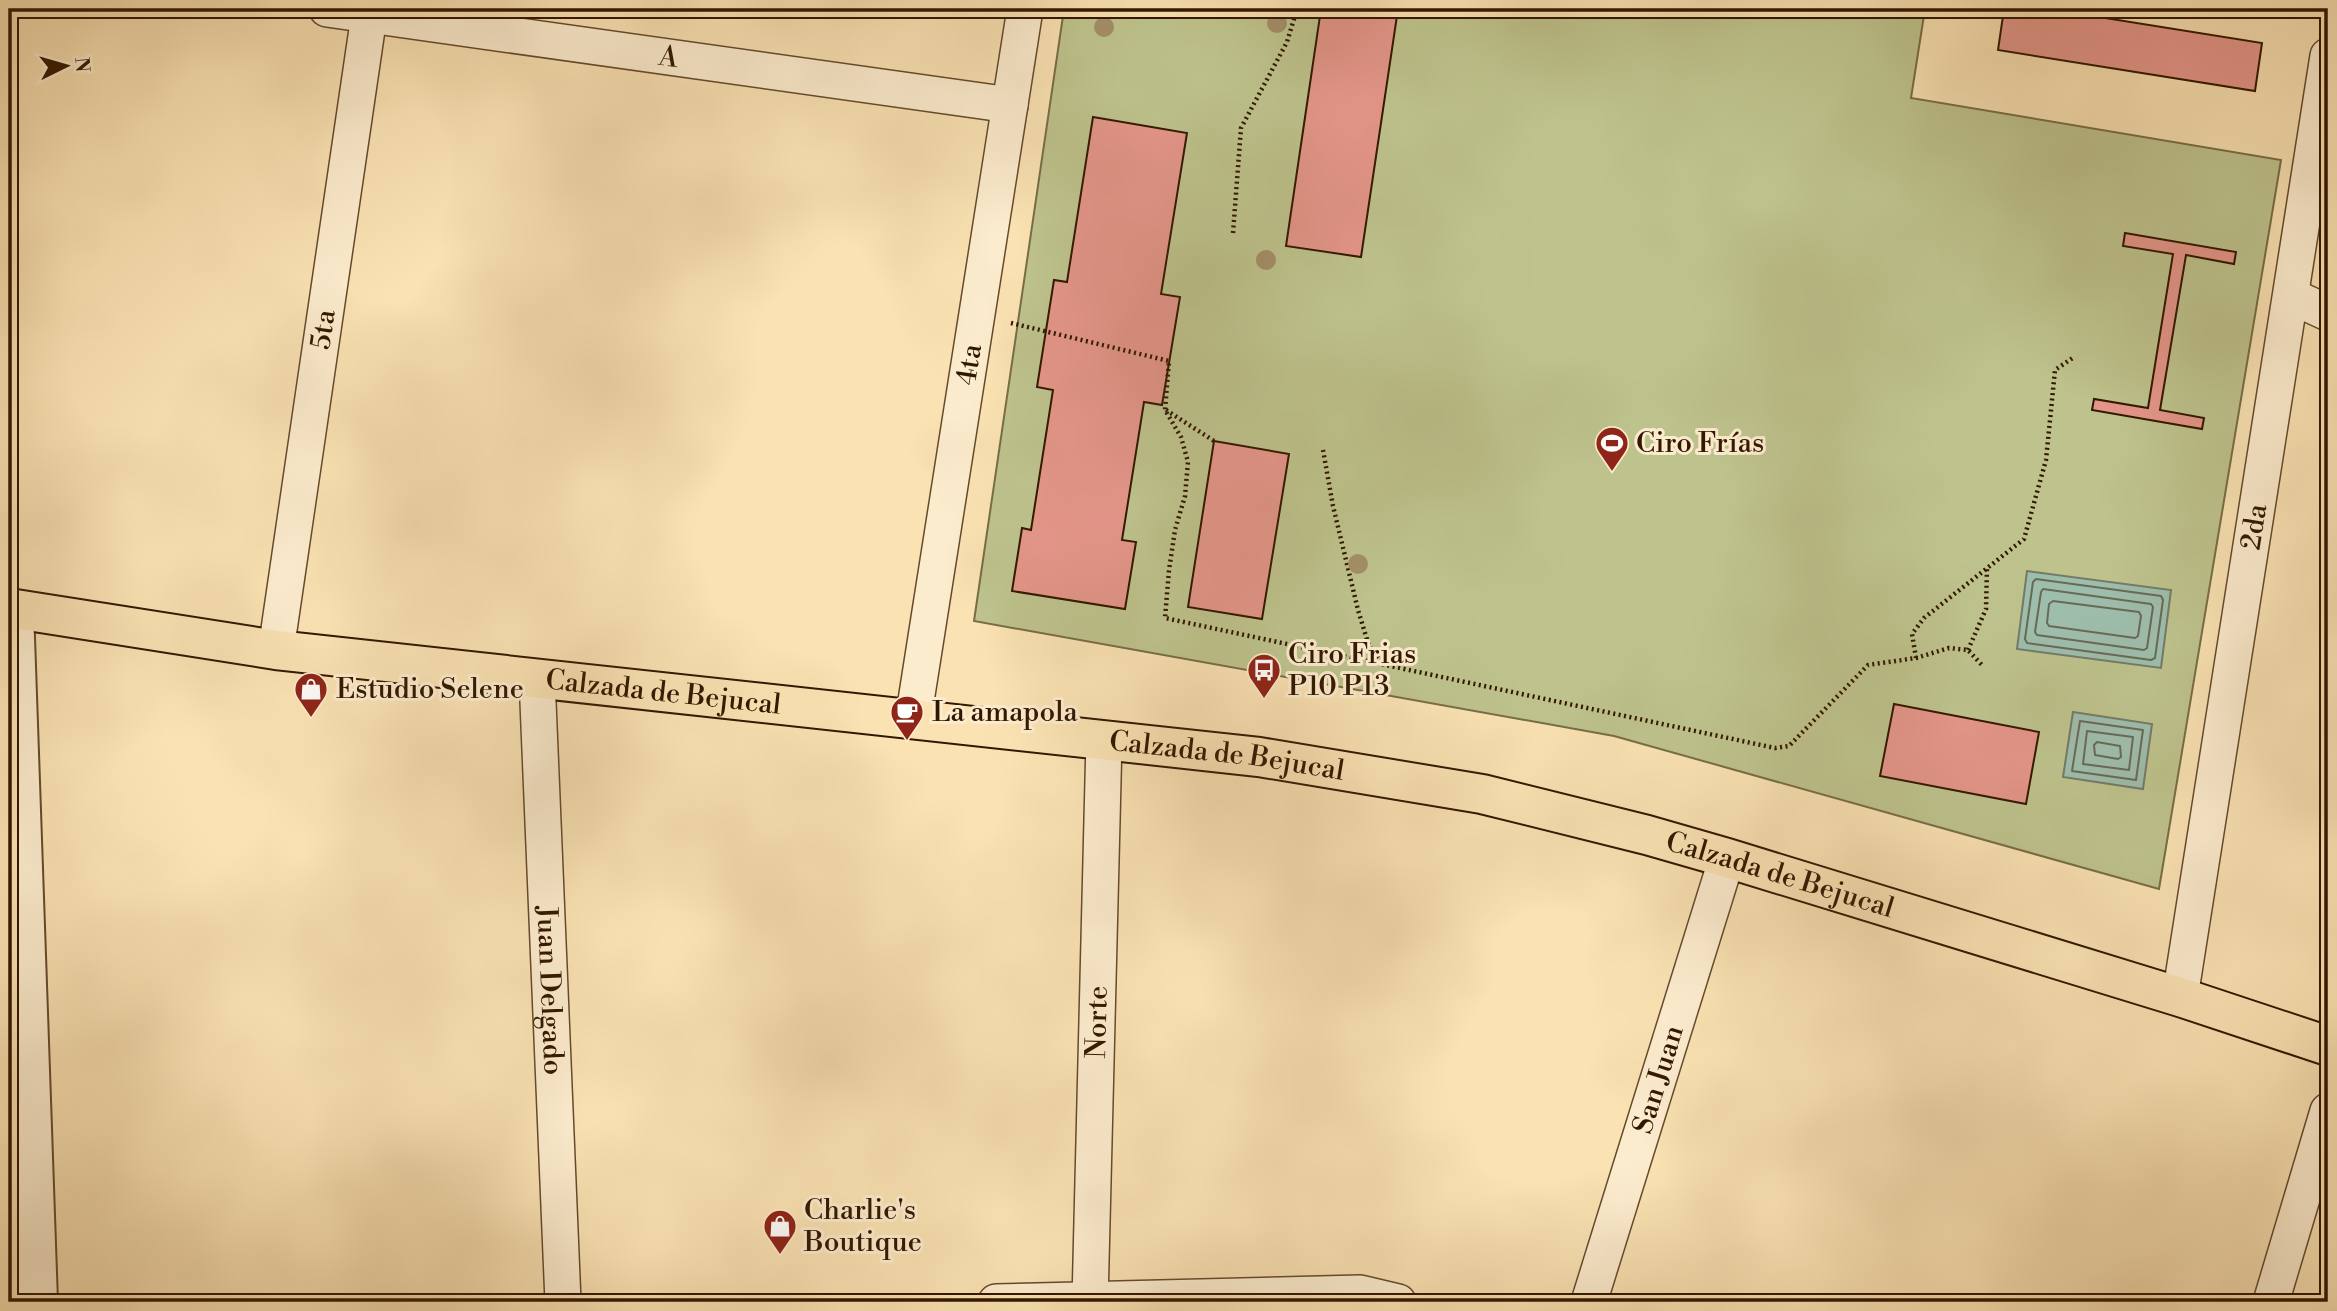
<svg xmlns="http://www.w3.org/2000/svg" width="2337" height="1311" viewBox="0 0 2337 1311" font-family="'Libre Bodoni',serif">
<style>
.green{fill:#bec38d;stroke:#786d46;stroke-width:2}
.water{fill:#9ebead;stroke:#737b68;stroke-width:2}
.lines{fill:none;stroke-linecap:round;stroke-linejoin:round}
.shore{stroke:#686a56;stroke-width:2}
.building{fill:#e4968a;stroke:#321700;stroke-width:2}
.minor-casing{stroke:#644a2d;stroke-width:38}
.tertiary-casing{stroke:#644a2d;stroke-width:42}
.primary-casing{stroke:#321700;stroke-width:42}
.path{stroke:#321700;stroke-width:4.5;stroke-dasharray:2 3.5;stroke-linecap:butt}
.minor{stroke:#fcecce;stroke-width:35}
.tertiary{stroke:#fcecce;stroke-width:38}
.primary{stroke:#fae2b3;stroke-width:38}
.tree{fill:#a38f68}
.labels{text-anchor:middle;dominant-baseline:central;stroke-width:6;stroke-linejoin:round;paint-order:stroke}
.street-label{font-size:28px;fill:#321700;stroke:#fcecce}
.poi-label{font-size:28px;fill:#321700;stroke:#fcecce;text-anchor:start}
</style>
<rect width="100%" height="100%" fill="#fae2b3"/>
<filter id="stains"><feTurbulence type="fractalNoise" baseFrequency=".00286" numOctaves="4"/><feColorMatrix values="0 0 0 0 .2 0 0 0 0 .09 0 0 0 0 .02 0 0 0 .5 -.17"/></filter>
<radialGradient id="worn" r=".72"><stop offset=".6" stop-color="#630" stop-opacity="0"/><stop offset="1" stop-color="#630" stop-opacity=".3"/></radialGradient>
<!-- green -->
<path class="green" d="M1064 9H1925L1911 98 2281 160 2159 889 1614 736 974 621Z"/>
<!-- water -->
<g class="water">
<path d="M2027 571 2171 590 2161 668 2017 649Z"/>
<path d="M2073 712 2152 724 2143 789 2063 777Z"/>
</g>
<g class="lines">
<!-- shore -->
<g class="shore">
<path d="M2036 579 2161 596 2163 600 2155 658 2151 660 2027 643 2025 639 2033 582Z"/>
<path d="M2043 589 2151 604 2153 607 2147 648 2144 650 2037 635 2035 632 2041 592Z"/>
<path d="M2053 601 2139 612 2141 616 2138 636 2135 638 2049 626 2047 623 2049 604Z"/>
<path d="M2080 721 2143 730 2136 780 2072 771Z"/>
<path d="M2087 731 2133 737 2129 770 2083 764Z"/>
<path d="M2097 742 2120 746 2121 757 2118 759 2095 755 2094 745Z"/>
</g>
</g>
<!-- building -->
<g class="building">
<path d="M1321 9H1398L1361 257 1286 246Z"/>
<path d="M2004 9H2049L2262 43 2255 91 1998 50Z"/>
<path d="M1093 117 1187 133 1161 294 1180 297 1162 405 1144 402 1122 540 1136 542 1125 609 1012 591 1022 528 1031 530 1053 390 1037 387 1054 280 1067 282Z"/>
<path d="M2125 233 2236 252 2234 264 2186 255 2160 410 2204 418 2202 429 2092 410 2094 399 2148 408 2173 254 2123 246Z"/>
<path d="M1214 441 1289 454 1262 619 1188 607Z"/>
<path d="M1894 704 2039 732 2026 804 1880 776Z"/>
</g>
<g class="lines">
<defs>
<g id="minor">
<path id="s1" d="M327 9 1010 105"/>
<path d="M2291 296 2328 313"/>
<path id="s2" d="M276 650 370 9"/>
<path id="s3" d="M537 678 563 1302"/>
<path id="s4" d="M913 720 1025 9"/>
<path id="s5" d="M2180 997 2328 56"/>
<path d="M996 1302 1360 1293 1398 1302"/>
<path id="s6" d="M1090 1302 1104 740"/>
<path id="s7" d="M1589 1302 1727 858"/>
<path d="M2271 1302 2328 1111"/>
</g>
<path id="tertiary" d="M14 609 38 1302"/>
<g id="primary">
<path id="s8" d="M9 608 276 650 1259 757 1482 794 1647 835 1727 858 2180 997 2328 1046"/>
</g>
</defs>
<!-- minor casing -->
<use href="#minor" class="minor-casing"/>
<!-- tertiary casing -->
<use href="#tertiary" class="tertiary-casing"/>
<!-- primary casing -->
<use href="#primary" class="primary-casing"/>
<!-- path -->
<g class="path">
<path d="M1233 233 1241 128 1287 42 1297 9"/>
<path d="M1011 323 1169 361 1165 410 1181 437 1188 462 1185 496 1175 530 1169 570 1165 618 1775 748 1789 746 1868 665 1916 658 1949 648 1968 650 1982 665"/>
<path d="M1166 410 1214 441"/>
<path d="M1323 450 1333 506 1358 610 1369 646 1384 665"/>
<path d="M1968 650 1986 609 1987 567"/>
<path d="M1916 658 1912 634 1924 618 2024 539 2046 460 2055 370 2074 357"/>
</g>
<!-- minor -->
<use href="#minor" class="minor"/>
<!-- tertiary -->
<use href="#tertiary" class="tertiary"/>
<!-- primary -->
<use href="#primary" class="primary"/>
</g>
<!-- trees -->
<g class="tree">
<circle cx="1277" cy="23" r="10"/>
<circle cx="1104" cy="27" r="10"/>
<circle cx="1266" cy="260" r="10"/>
<circle cx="1358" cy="564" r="10"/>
</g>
<!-- icons -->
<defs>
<symbol id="stadium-pin" viewBox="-11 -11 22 30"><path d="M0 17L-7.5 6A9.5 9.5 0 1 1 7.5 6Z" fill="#8f2418" stroke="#fcecce"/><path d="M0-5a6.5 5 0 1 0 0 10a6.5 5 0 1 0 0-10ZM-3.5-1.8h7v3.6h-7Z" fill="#fff"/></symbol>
<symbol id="bus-pin" viewBox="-11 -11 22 30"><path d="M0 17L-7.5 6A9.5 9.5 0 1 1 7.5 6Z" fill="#8f2418" stroke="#fcecce"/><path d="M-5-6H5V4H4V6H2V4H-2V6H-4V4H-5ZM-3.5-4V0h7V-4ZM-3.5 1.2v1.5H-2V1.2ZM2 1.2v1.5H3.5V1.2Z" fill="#fff"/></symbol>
<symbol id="shop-pin" viewBox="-11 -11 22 30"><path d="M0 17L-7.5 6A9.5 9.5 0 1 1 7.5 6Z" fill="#8f2418" stroke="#fcecce"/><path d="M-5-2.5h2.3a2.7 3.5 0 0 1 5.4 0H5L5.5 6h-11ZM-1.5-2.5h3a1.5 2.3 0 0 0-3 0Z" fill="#fff"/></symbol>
<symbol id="cafe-pin" viewBox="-11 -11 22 30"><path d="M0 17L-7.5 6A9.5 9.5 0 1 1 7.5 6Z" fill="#8f2418" stroke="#fcecce"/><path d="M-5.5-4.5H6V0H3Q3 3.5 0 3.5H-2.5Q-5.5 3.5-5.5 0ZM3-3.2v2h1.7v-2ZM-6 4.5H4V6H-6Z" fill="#fff"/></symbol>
</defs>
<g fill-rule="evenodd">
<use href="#stadium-pin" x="1593" y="424" width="38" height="52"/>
<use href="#bus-pin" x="1245" y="651" width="38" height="52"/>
<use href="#shop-pin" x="292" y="670" width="38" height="52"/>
<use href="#cafe-pin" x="888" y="693" width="38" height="52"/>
<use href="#shop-pin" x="761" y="1207" width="38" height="52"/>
</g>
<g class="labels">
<!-- street labels -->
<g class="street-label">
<text stroke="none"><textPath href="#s1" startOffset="345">A</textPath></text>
<text stroke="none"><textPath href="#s2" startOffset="324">5ta</textPath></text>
<text stroke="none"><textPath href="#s4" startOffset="360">4ta</textPath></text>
<text stroke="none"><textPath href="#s5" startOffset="476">2da</textPath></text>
<text stroke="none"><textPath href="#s8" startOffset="660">Calzada de Bejucal</textPath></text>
<text stroke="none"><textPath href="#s8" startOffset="1227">Calzada de Bejucal</textPath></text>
<text stroke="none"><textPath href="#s8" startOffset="1794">Calzada de Bejucal</textPath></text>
<text stroke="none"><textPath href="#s3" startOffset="313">Juan Delgado</textPath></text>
<text stroke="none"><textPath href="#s6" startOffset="280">Norte</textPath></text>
<text stroke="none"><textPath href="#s7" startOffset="233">San Juan</textPath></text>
</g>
<!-- poi labels -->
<g class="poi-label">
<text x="1636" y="443">Ciro Frías</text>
<text x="1288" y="654">Ciro Frias<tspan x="1288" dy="32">P10 P13</tspan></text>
<text x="336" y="689">Estudio Selene</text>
<text x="932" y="712">La amapola</text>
<text x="804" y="1210">Charlie's<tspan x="804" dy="32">Boutique</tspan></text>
</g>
</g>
<!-- margin -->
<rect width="2337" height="1311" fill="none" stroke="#fae2b3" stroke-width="35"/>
<rect x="10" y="10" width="2316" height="1290" fill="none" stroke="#321700" stroke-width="3.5"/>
<rect x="18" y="18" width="2302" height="1276" fill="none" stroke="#321700" stroke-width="2"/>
<!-- north arrow -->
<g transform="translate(66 66) rotate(85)" stroke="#fcecce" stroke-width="5" paint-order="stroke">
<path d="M0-5L12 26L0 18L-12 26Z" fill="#321700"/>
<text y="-10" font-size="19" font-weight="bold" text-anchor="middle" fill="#321700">N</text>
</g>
<rect width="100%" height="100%" filter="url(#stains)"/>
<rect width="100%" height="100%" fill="url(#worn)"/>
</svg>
